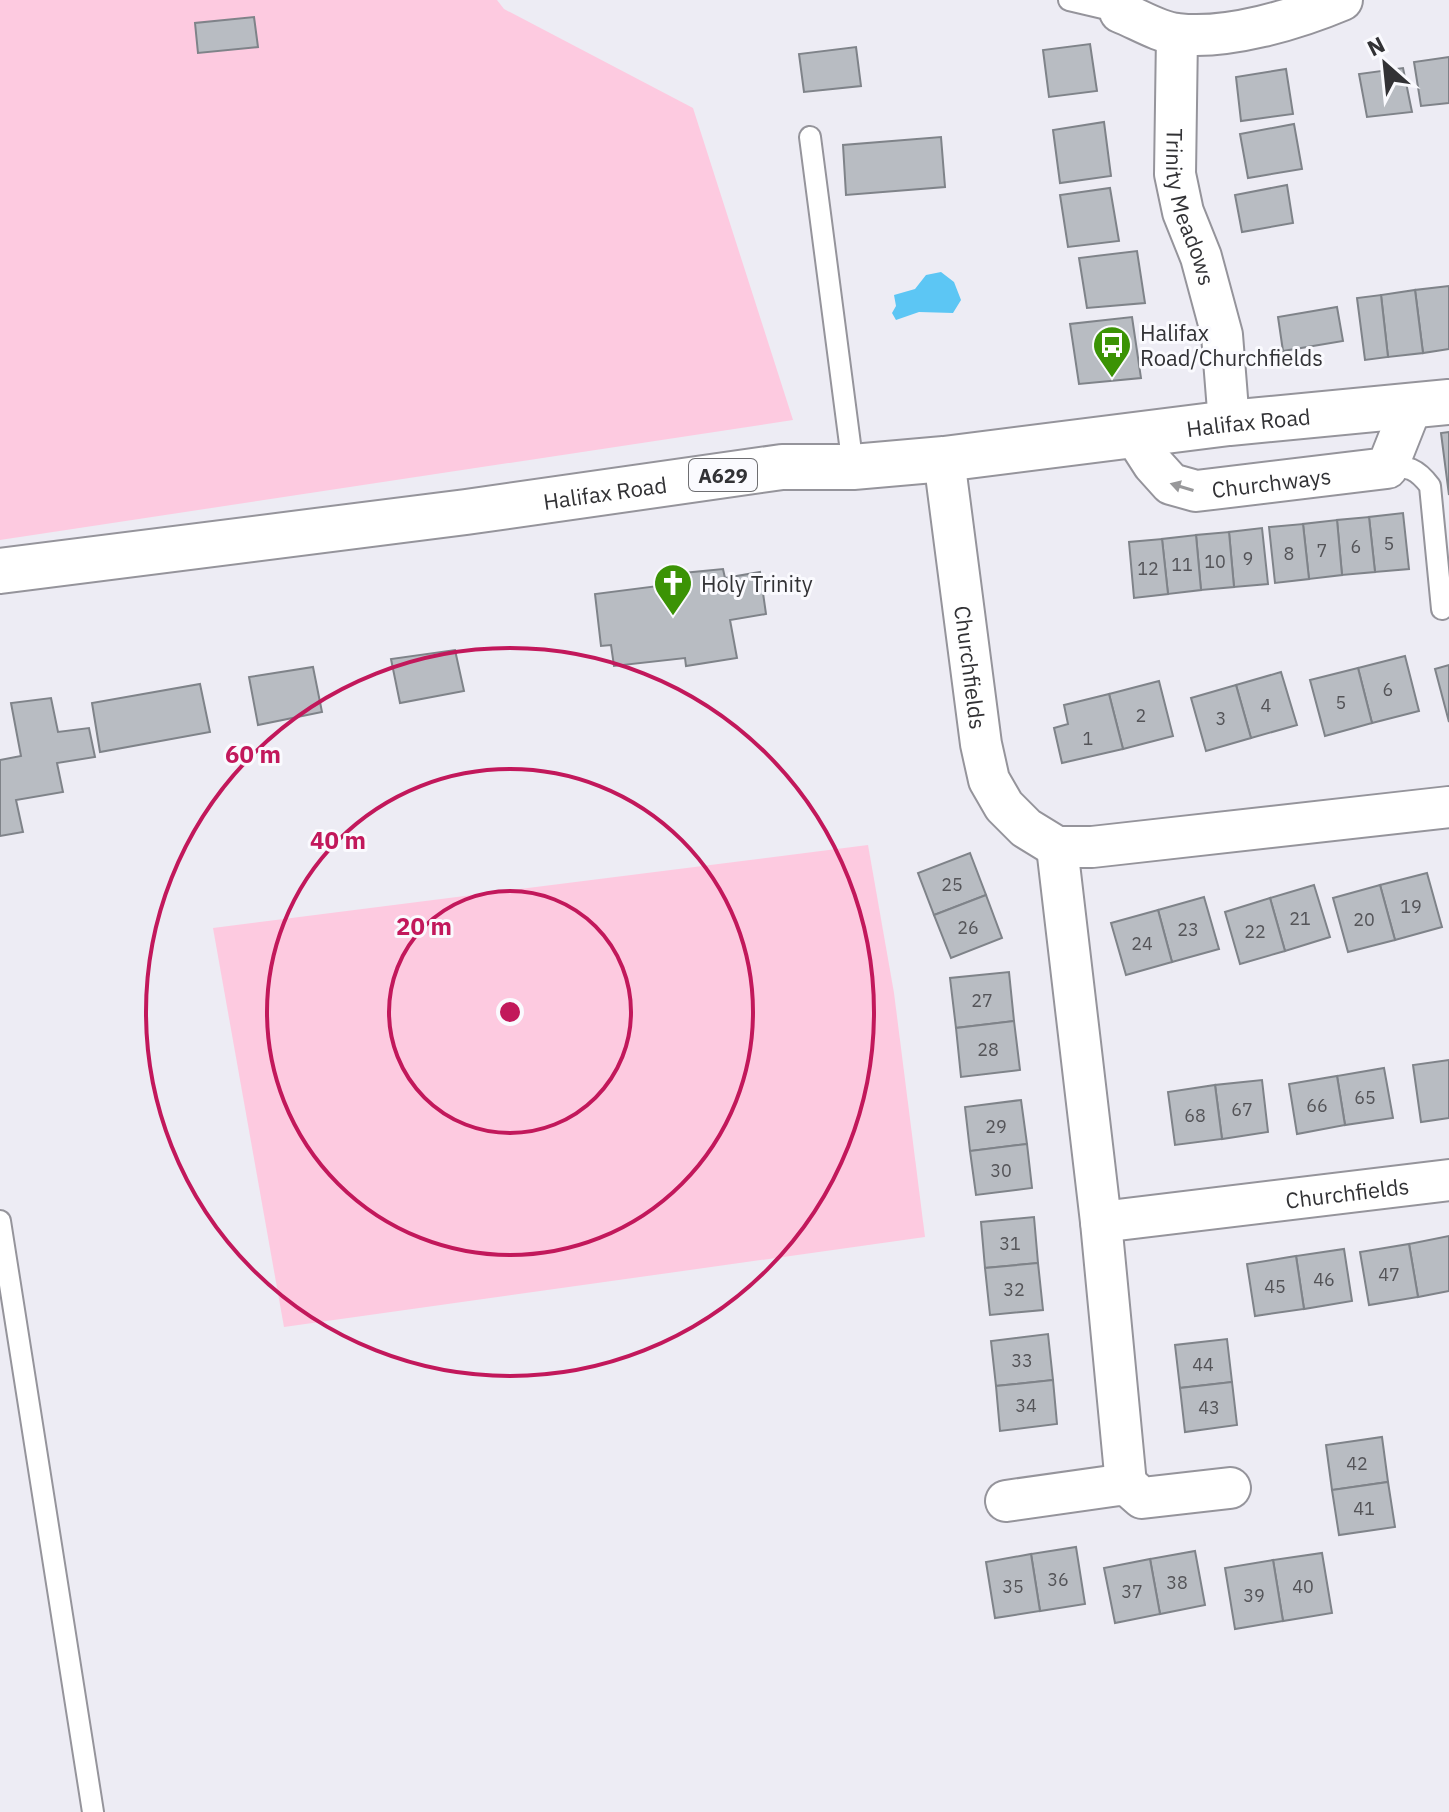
<svg xmlns="http://www.w3.org/2000/svg" width="1449" height="1812" viewBox="0 0 1449 1812" font-family="'IBM Plex Sans',sans-serif">
<style>
.green{fill:#fdcae0}
.water{fill:#5cc6f4}
.building{fill:#b8bcc2;stroke:#7f8389;stroke-width:2}
.lines{fill:none;stroke-linecap:round;stroke-linejoin:round}
.service-casing{stroke:#95949b;stroke-width:24}
.minor-casing{stroke:#95949b;stroke-width:44}
.trunk-casing{stroke:#95949b;stroke-width:48}
.service{stroke:#fff;stroke-width:20}
.minor{stroke:#fff;stroke-width:40}
.trunk{stroke:#fff;stroke-width:44}
.oneway{fill:#98989a}
.ring{fill:none;stroke:#c2185b;stroke-width:4}
.labels{text-anchor:middle;dominant-baseline:central;stroke-width:6;stroke-linejoin:round;paint-order:stroke}
.number-label{font-size:18px;fill:#545458}
.shield{fill:#fafafe;stroke:#6e6e71;stroke-width:2}
.shield-label{font-size:20px;font-weight:bold;fill:#323235}
.street-label{font-size:22px;fill:#323235;stroke:#fafafe}
.poi-label{font-size:22px;fill:#323235;stroke:#fafafe;text-anchor:start}
.centre{fill:#c2185b;stroke:#fafafe;stroke-width:4}
.ring-label{font-size:24px;text-anchor:middle;font-weight:bold;fill:#c2185b;stroke:#fafafe;stroke-width:6;stroke-linejoin:round;paint-order:stroke}
</style>
<rect width="100%" height="100%" fill="#edecf4"/>
<!-- green -->
<g class="green">
<path d="M0 0H497L504 9 693 108 793 420 0 540Z"/>
<path d="M868 845 894 993 925 1237 284 1327 213 928Z"/>
</g>
<!-- water -->
<path class="water" d="M941 272 954 282 961 300 953 313 919 312 896 320 892 313 896 306 894 295 915 289 926 275Z"/>
<!-- building -->
<g class="building">
<path d="M254 17 258 47 198 53 195 23Z"/>
<path d="M1090 44 1097 91 1049 97 1043 50Z"/>
<path d="M856 47 861 86 804 92 799 54Z"/>
<path d="M1449 57V103L1421 106 1414 62Z"/>
<path d="M1403 68 1412 112 1367 117 1359 74Z"/>
<path d="M1286 69 1293 114 1241 121 1236 77Z"/>
<path d="M1104 122 1111 176 1060 183 1053 130Z"/>
<path d="M1294 124 1302 169 1248 178 1240 134Z"/>
<path d="M941 137 945 187 846 195 843 145Z"/>
<path d="M1287 185 1293 223 1242 232 1235 195Z"/>
<path d="M1110 188 1119 241 1068 247 1060 195Z"/>
<path d="M1137 251 1145 303 1087 308 1079 258Z"/>
<path d="M1449 286V349L1423 353 1415 290Z"/>
<path d="M1415 290 1423 353 1388 357 1381 295Z"/>
<path d="M1381 295 1388 357 1365 360 1357 298Z"/>
<path d="M1337 307 1343 341 1283 351 1278 317Z"/>
<path d="M1132 317 1141 378 1079 384 1070 324Z"/>
<path d="M1449 432V495L1441 433Z"/>
<path d="M1403 513 1409 569 1375 572 1369 517Z"/>
<path d="M1369 517 1375 572 1342 575 1337 520Z"/>
<path d="M1337 520 1342 575 1309 579 1303 524Z"/>
<path d="M1303 524 1309 579 1275 583 1269 527Z"/>
<path d="M1262 528 1268 584 1234 587 1229 532Z"/>
<path d="M1229 532 1234 587 1201 590 1196 535Z"/>
<path d="M1196 535 1201 590 1168 594 1162 539Z"/>
<path d="M1162 539 1168 594 1134 598 1129 542Z"/>
<path d="M723 569 725 578 760 572 766 614 730 620 737 658 686 666 685 658 614 666 611 645 601 646 595 594 674 584 673 574Z"/>
<path d="M455 650 464 691 400 703 391 659Z"/>
<path d="M1405 656 1419 711 1372 723 1358 668Z"/>
<path d="M1449 665V722L1435 669Z"/>
<path d="M313 667 322 712 258 725 249 677Z"/>
<path d="M1358 668 1372 723 1325 736 1310 680Z"/>
<path d="M1281 672 1297 725 1251 738 1236 685Z"/>
<path d="M1159 681 1173 736 1123 749 1109 694Z"/>
<path d="M200 684 210 732 100 752 92 703Z"/>
<path d="M1236 685 1251 738 1206 751 1191 698Z"/>
<path d="M1109 694 1123 749 1062 763 1054 728 1068 724 1064 705Z"/>
<path d="M51 698 58 732 89 728 95 757 57 763 63 792 16 800 23 832 0 836V760L21 756 11 703Z"/>
<path d="M970 853 986 895 934 915 918 873Z"/>
<path d="M1427 873 1442 927 1395 940 1380 885Z"/>
<path d="M1314 885 1330 937 1285 951 1270 898Z"/>
<path d="M1380 885 1395 940 1348 952 1333 898Z"/>
<path d="M986 895 1002 938 951 958 934 915Z"/>
<path d="M1204 897 1219 949 1172 962 1158 910Z"/>
<path d="M1270 898 1285 951 1240 964 1225 912Z"/>
<path d="M1158 910 1172 962 1126 975 1111 923Z"/>
<path d="M1009 972 1014 1021 956 1028 950 978Z"/>
<path d="M1014 1021 1020 1070 961 1077 956 1028Z"/>
<path d="M1449 1060V1118L1421 1122 1413 1065Z"/>
<path d="M1384 1068 1393 1118 1345 1125 1337 1076Z"/>
<path d="M1337 1076 1345 1125 1297 1134 1289 1084Z"/>
<path d="M1262 1080 1268 1132 1222 1139 1215 1085Z"/>
<path d="M1215 1085 1222 1139 1175 1145 1168 1092Z"/>
<path d="M1021 1100 1027 1144 970 1151 965 1107Z"/>
<path d="M1027 1144 1032 1188 976 1195 970 1151Z"/>
<path d="M1034 1217 1038 1263 985 1268 981 1222Z"/>
<path d="M1449 1236V1291L1418 1297 1409 1244Z"/>
<path d="M1409 1244 1418 1297 1369 1305 1360 1252Z"/>
<path d="M1344 1249 1352 1301 1304 1309 1296 1256Z"/>
<path d="M1296 1256 1304 1309 1255 1316 1247 1264Z"/>
<path d="M1038 1263 1043 1310 990 1315 985 1268Z"/>
<path d="M1048 1334 1053 1380 996 1386 991 1341Z"/>
<path d="M1227 1339 1232 1382 1180 1388 1175 1345Z"/>
<path d="M1053 1380 1057 1424 1000 1431 996 1386Z"/>
<path d="M1232 1382 1237 1425 1185 1432 1180 1388Z"/>
<path d="M1382 1437 1388 1482 1332 1490 1326 1445Z"/>
<path d="M1388 1482 1395 1527 1339 1535 1332 1490Z"/>
<path d="M1076 1547 1085 1604 1040 1611 1031 1554Z"/>
<path d="M1195 1551 1205 1605 1160 1614 1150 1559Z"/>
<path d="M1322 1553 1332 1613 1283 1621 1273 1560Z"/>
<path d="M1031 1554 1040 1611 995 1618 986 1562Z"/>
<path d="M1150 1559 1160 1614 1115 1623 1104 1568Z"/>
<path d="M1273 1560 1283 1621 1235 1629 1225 1568Z"/>
</g>
<g class="lines">
<defs>
<g id="service">
<path d="M1069 0 1120 12"/>
<path d="M810 137 853 467"/>
<path d="M1387 468C1408 465 1417 469 1430 486L1442 609"/>
<path d="M0 1221 93 1812"/>
</g>
<g id="minor">
<path d="M1120 12C1138 19 1160 33 1178 34 1227 40 1297 19 1342 0"/>
<path id="s1" d="M1177 35 1175 174 1183 212 1201 257 1222 335 1229 423"/>
<path id="s2" d="M1135 436 1153 464 1171 484 1196 491 1387 468 1412 405"/>
<path id="s3" d="M944 459 981 744 989 780 1004 806 1026 828 1057 847H1092L1449 807"/>
<path d="M1057 847 1101 1222 1126 1484"/>
<path id="s4" d="M1101 1222 1449 1180"/>
<path d="M1006 1501 1126 1484 1142 1498 1230 1488"/>
</g>
<g id="trunk">
<path id="s5" d="M0 571 466 512 782 467H853L944 459 1229 423 1449 402"/>
</g>
</defs>
<!-- service casing -->
<use href="#service" class="service-casing"/>
<!-- minor casing -->
<use href="#minor" class="minor-casing"/>
<!-- trunk casing -->
<use href="#trunk" class="trunk-casing"/>
<!-- service -->
<use href="#service" class="service"/>
<!-- minor -->
<use href="#minor" class="minor"/>
<!-- trunk -->
<use href="#trunk" class="trunk"/>
</g>
<!-- one-way arrows -->
<defs><path id="oneway-solid" d="M-6-.8H1V-3.2L6.5 0L1 3.2V.8H-6Z" transform="scale(2)"/></defs>
<use class="oneway" href="#oneway-solid" transform="translate(1182 487) rotate(-163)"/>
<!-- distance rings -->
<g class="ring">
<circle cx="510" cy="1012" r="121"/>
<circle cx="510" cy="1012" r="243"/>
<circle cx="510" cy="1012" r="364"/>
</g>
<!-- icons -->
<defs>
<symbol id="bus-pin" viewBox="-11 -11 22 30"><path d="M0 17L-7.5 6A9.5 9.5 0 1 1 7.5 6Z" fill="#3b9305" stroke="#fafafe"/><path d="M-5-6H5V4H4V6H2V4H-2V6H-4V4H-5ZM-3.5-4V0h7V-4ZM-3.5 1.2v1.5H-2V1.2ZM2 1.2v1.5H3.5V1.2Z" fill="#fff"/></symbol>
<symbol id="church-pin" viewBox="-11 -11 22 30"><path d="M0 17L-7.5 6A9.5 9.5 0 1 1 7.5 6Z" fill="#3b9305" stroke="#fafafe"/><path d="M-1.2-6h2.4v3.5h3.3v2.4h-3.3V6h-2.4V-.1h-3.3v-2.4h3.3Z" fill="#fff"/></symbol>
</defs>
<g fill-rule="evenodd">
<use href="#bus-pin" x="1090" y="323" width="44" height="60"/>
<use href="#church-pin" x="651" y="561" width="44" height="60"/>
</g>
<g class="labels">
<!-- number labels -->
<g class="number-label">
<text x="1389" y="543">5</text>
<text x="1356" y="546">6</text>
<text x="1322" y="550">7</text>
<text x="1289" y="553">8</text>
<text x="1248" y="558">9</text>
<text x="1215" y="561">10</text>
<text x="1182" y="564">11</text>
<text x="1148" y="568">12</text>
<text x="1388" y="689">6</text>
<text x="1341" y="702">5</text>
<text x="1266" y="705">4</text>
<text x="1141" y="715">2</text>
<text x="1221" y="718">3</text>
<text x="1088" y="738">1</text>
<text x="952" y="884">25</text>
<text x="1411" y="906">19</text>
<text x="1300" y="918">21</text>
<text x="1364" y="919">20</text>
<text x="968" y="927">26</text>
<text x="1188" y="929">23</text>
<text x="1255" y="931">22</text>
<text x="1142" y="943">24</text>
<text x="982" y="1000">27</text>
<text x="988" y="1049">28</text>
<text x="1365" y="1097">65</text>
<text x="1317" y="1105">66</text>
<text x="1242" y="1109">67</text>
<text x="1195" y="1115">68</text>
<text x="996" y="1126">29</text>
<text x="1001" y="1170">30</text>
<text x="1010" y="1243">31</text>
<text x="1389" y="1274">47</text>
<text x="1324" y="1279">46</text>
<text x="1275" y="1286">45</text>
<text x="1014" y="1289">32</text>
<text x="1022" y="1360">33</text>
<text x="1203" y="1364">44</text>
<text x="1026" y="1405">34</text>
<text x="1209" y="1407">43</text>
<text x="1357" y="1463">42</text>
<text x="1364" y="1508">41</text>
<text x="1058" y="1579">36</text>
<text x="1177" y="1582">38</text>
<text x="1013" y="1586">35</text>
<text x="1303" y="1586">40</text>
<text x="1132" y="1591">37</text>
<text x="1254" y="1595">39</text>
</g>
<!-- shield labels -->
<rect class="shield" x="689" y="459" width="68" height="32" rx="6"/>
<g class="shield-label">
<text x="723" y="475">A629</text>
</g>
<!-- street labels -->
<g class="street-label">
<text stroke="none"><textPath href="#s1" startOffset="174">Trinity Meadows</textPath></text>
<text stroke="none"><textPath href="#s5" startOffset="1258">Halifax Road</textPath></text>
<text stroke="none"><textPath href="#s2" startOffset="162">Churchways</textPath></text>
<text stroke="none"><textPath href="#s5" startOffset="610">Halifax Road</textPath></text>
<text stroke="none"><textPath href="#s3" startOffset="210">Churchfields</textPath></text>
<text stroke="none"><textPath href="#s4" startOffset="248">Churchfields</textPath></text>
</g>
<!-- poi labels -->
<g class="poi-label">
<text x="1140" y="332">Halifax<tspan x="1140" dy="25">Road/Churchfields</tspan></text>
<text x="701" y="583">Holy Trinity</text>
</g>
</g>
<circle cx="510" cy="1012" r="12" class="centre"/>
<g class="ring-label">
<text x="253" y="763">60 m</text>
<text x="338" y="849">40 m</text>
<text x="424" y="935">20 m</text>
</g>
<!-- north arrow -->
<g transform="translate(1385 64) rotate(333)" stroke="#fafafe" stroke-width="6" paint-order="stroke">
<path d="M0-6L14 30L0 20L-14 30Z" fill="#323235"/>
<text y="-12" font-size="22" font-weight="bold" text-anchor="middle" fill="#323235">N</text>
</g>
</svg>
